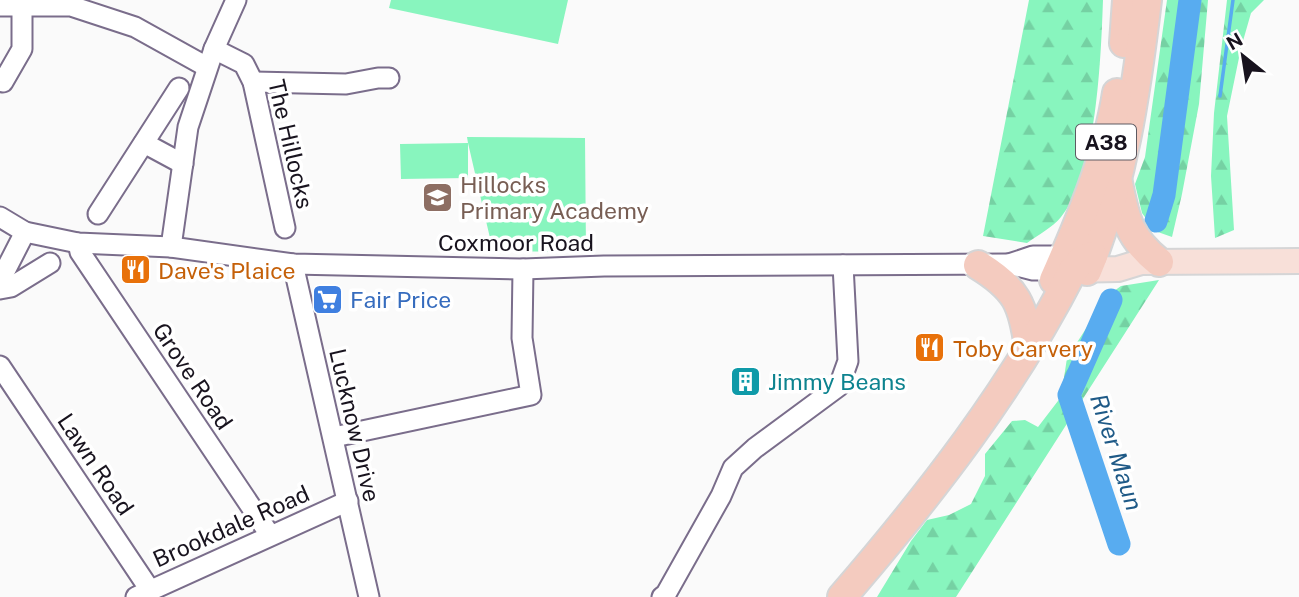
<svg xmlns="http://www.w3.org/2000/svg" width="1299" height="597" viewBox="0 0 1299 597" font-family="'Public Sans',sans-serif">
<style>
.grass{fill:#88f5be}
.forest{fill:url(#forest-firs)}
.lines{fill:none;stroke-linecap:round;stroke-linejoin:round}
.stream{stroke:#58acf0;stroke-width:3.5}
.river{stroke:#58acf0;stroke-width:23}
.minor-casing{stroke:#7a6d8b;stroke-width:23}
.major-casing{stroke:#d5d5d6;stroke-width:28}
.highway-casing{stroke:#d5d5d6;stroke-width:32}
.minor{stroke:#fff;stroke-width:19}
.major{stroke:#f8e0d9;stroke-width:24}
.highway{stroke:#f4cbbf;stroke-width:28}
.labels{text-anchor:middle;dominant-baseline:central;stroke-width:7;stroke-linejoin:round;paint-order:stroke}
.shield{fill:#fff;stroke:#5d5a62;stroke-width:2}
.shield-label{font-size:21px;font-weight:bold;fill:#18131e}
.street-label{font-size:23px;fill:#18131e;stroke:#fff}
.education-label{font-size:23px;fill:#785e54;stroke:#fff;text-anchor:start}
.food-label{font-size:23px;fill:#c56008;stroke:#fff;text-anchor:start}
.shop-label{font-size:23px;fill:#366cbe;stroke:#fff;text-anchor:start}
.culture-label{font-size:23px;fill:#0d838f;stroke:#fff;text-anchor:start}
.water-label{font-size:24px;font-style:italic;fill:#1f5a87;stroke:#fff}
</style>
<defs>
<pattern id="forest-firs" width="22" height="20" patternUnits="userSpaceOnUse" patternTransform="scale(1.75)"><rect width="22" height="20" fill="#88f5be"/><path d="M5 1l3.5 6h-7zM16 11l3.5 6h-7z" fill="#75d1a3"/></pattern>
</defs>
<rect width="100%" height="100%" fill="#fafafa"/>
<!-- grass -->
<g class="grass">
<path d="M391 0H568L558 44 389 8Z"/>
<path d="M467 137 585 138 586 252 493 251 468 143V178L401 179 400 144 468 143Z"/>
</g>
<!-- forest -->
<g class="forest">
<path d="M1029 0H1103C1101 55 1097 175 1061 217 1053 227 1038 235 1027 243L983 236Z"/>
<path d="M1167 0H1208L1199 104 1182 194 1172 237 1155 231 1142 213 1135 184 1145 157Z"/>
<path d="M1227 0H1264L1251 13 1241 48 1227 116 1234 230 1215 238 1211 176 1214 113Z"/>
<path d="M1159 280 956 597H877L911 541 927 520 949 515 971 504 985 476V454L1012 421 1025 420 1038 427 1061 397 1067 358 1107 296 1121 286Z"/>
</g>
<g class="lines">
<!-- stream -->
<path class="stream" d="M1220 96 1233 0"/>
<!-- river -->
<g class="river">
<path d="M1156 221 1164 195 1190 0"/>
<path d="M1111 300 1069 395 1119 544"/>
</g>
<defs>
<g id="minor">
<path d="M0 6H71L135 27 207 67"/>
<path d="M214 49 244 64 253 82 285 228"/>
<path d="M3 82 22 49V7"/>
<path d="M253 82 346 84 378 78H389"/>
<path d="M144 143 183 164"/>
<path d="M98 214 179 88"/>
<path d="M0 217 25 232 78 243 171 247 293 264 523 269 604 266 1009 264 1033 270H1058"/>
<path d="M78 243 80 252 270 535"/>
<path d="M171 247 188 127 214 49 236 0"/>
<path d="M293 264 369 597"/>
<path d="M1009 264 1033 256H1065"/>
<path d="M0 281 25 232"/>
<path d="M0 289 11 287 50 263"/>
<path d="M0 366 150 590"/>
<path d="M334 437 531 395 522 338 523 269"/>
<path d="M136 597 348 501"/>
<path d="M662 597 666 594 721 496 733 468 755 448 839 386 848 361 843 265"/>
</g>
<path id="major" d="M1070 270 1118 269 1141 262 1299 261"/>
<g id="highway">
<path d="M1124 43 1127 0"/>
<path d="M1118 183C1125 219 1129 238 1159 262"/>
<path d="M978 265C1017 289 1023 304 1029 348"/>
<path d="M1087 271C1123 184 1136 93 1147 0"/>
<path d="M1054 280C1080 221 1107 158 1117 93"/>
<path d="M842 597C929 496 1012 390 1073 270L1082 260 1093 256"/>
</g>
</defs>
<!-- minor casing -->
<use href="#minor" class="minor-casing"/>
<!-- major casing -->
<use href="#major" class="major-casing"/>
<!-- highway casing -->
<use href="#highway" class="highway-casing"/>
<!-- minor -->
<use href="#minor" class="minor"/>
<!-- major -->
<use href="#major" class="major"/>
<!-- highway -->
<use href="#highway" class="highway"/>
</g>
<!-- icons -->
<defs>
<symbol id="school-square" viewBox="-11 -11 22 22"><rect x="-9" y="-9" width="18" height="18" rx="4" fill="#8d6e63" stroke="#fff"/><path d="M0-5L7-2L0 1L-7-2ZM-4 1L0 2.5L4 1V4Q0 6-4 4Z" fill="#fff"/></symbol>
<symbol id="restaurant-square" viewBox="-11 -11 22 22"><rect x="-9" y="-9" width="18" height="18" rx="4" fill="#e8710a" stroke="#fff"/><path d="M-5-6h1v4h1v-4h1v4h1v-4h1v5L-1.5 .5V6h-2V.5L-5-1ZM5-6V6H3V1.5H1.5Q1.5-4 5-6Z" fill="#fff"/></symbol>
<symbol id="supermarket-square" viewBox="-11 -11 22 22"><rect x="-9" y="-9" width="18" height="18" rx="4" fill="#3f7fe0" stroke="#fff"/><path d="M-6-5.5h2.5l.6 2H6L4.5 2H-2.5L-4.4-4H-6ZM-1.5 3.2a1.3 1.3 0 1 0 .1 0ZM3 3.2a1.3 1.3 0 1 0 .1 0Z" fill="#fff"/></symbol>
<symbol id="building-square" viewBox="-11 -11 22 22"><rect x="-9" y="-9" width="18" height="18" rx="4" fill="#0f9aa8" stroke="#fff"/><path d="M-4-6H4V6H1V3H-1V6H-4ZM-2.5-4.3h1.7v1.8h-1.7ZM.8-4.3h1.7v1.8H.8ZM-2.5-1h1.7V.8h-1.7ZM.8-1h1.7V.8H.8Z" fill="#fff"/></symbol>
</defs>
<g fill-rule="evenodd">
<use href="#school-square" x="420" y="180" width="35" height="35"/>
<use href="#restaurant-square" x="118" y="252" width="35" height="35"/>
<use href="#supermarket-square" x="310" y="282" width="35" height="35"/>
<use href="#restaurant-square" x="912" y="330" width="35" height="35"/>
<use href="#building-square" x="728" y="364" width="35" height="35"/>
</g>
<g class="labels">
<!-- shield labels -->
<rect class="shield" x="1076" y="124.5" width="60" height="35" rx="5"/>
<g class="shield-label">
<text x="1106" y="142">A38</text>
</g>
<!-- street labels -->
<g class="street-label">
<text transform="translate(291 144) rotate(77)">The Hillocks</text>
<text x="516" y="242">Coxmoor Road</text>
<text transform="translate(193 376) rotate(56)">Grove Road</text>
<text transform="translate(355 425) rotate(77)">Lucknow Drive</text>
<text transform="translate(96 464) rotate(56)">Lawn Road</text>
<text transform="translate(231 526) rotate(-24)">Brookdale Road</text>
</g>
<!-- education labels -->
<g class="education-label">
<text x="460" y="184">Hillocks<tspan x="460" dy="26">Primary Academy</tspan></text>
</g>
<!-- food labels -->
<g class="food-label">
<text x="158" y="270">Dave's Plaice</text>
<text x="953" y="348">Toby Carvery</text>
</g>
<!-- shop labels -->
<g class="shop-label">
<text x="350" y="299">Fair Price</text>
</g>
<!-- culture labels -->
<g class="culture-label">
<text x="768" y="381">Jimmy Beans</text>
</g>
<!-- water labels -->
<g class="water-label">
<text transform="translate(1117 452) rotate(72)">River Maun</text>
</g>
</g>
<!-- north arrow -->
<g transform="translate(1243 56) rotate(330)" stroke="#ffffff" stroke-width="5" paint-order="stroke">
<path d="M0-5L12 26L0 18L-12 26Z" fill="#18131e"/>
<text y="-10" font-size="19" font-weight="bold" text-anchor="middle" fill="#18131e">N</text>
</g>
</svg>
